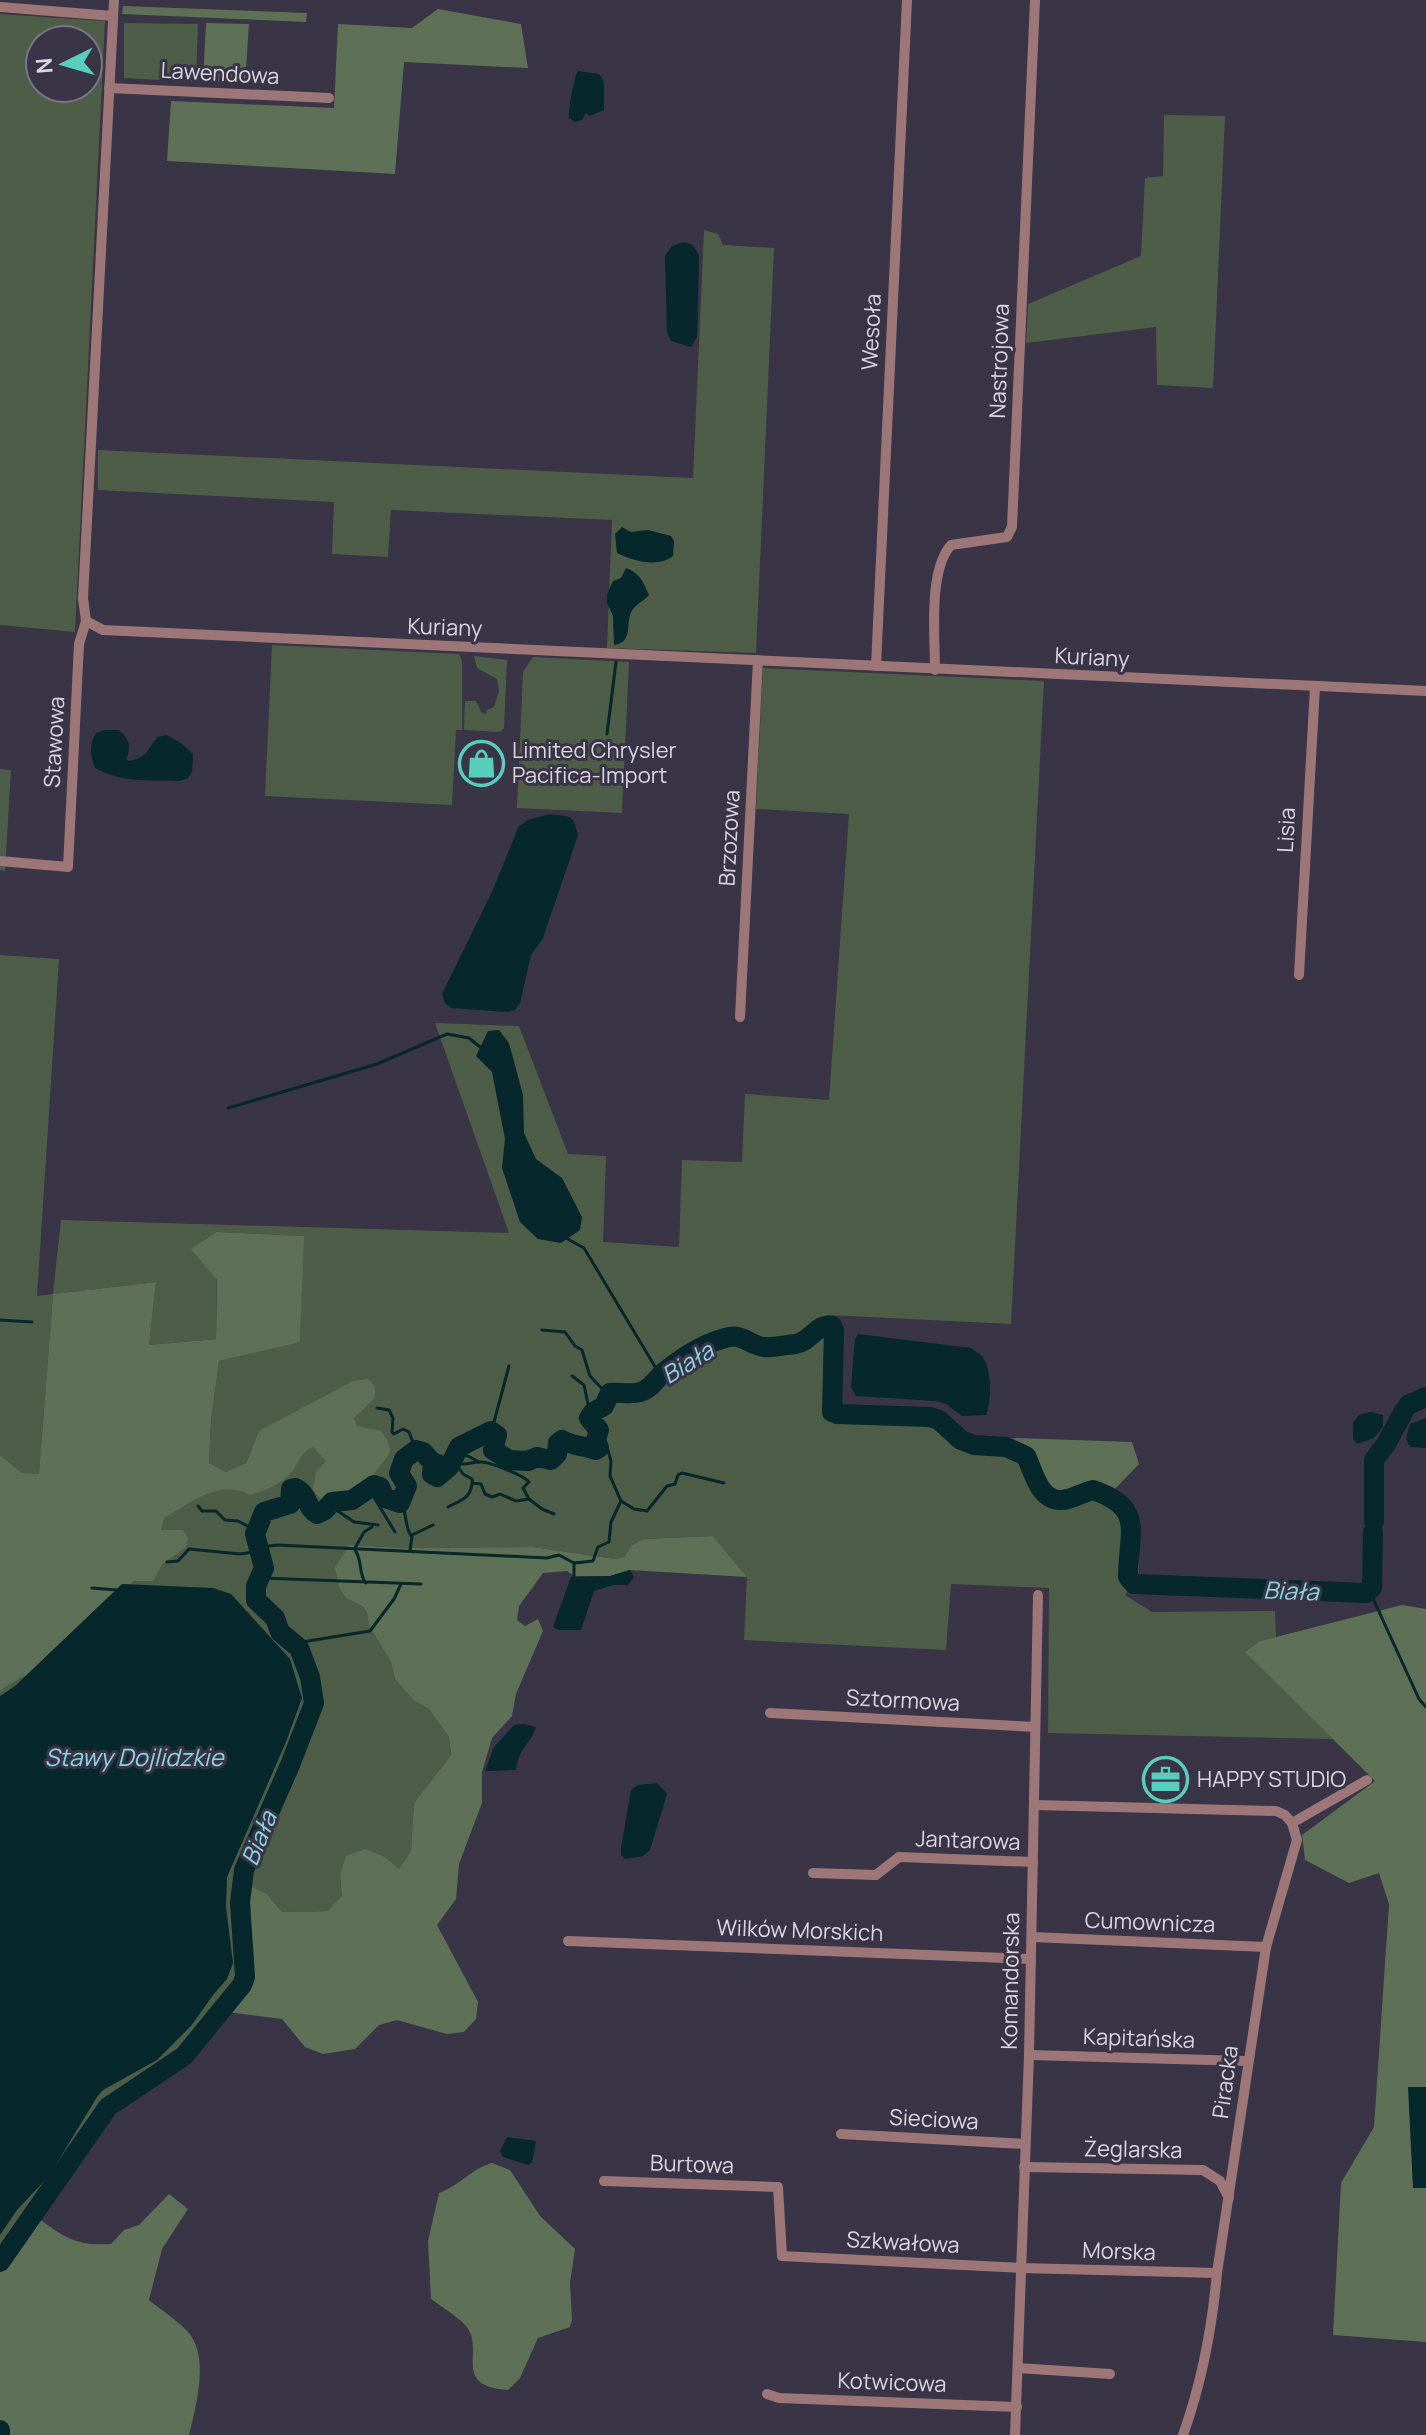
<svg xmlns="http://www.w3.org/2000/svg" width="1426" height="2435" viewBox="0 0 1426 2435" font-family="Manrope,sans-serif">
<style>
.green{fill:#4e5d48;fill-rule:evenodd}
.forest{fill:#5e7156}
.water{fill:#06272c}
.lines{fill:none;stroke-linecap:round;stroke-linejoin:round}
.stream{stroke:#06272c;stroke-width:3}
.river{stroke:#06272c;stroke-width:20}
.street{stroke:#9d7678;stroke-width:10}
.labels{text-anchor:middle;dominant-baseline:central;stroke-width:6;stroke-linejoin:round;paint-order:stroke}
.street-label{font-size:22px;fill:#d9d6e1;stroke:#393446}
.poi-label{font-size:22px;fill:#d9d6e1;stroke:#393446;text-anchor:start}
.water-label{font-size:24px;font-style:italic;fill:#88d5e3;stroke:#393446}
</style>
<rect width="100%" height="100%" fill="#393446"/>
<!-- green -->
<g class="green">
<path d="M0 14 105 21 75 632 0 625ZM88 40V88H40V40Z"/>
<path d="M124 23 198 24 196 82 124 78Z"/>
<path d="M1164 115 1225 116 1213 388 1157 385 1156 327 1026 343 1028 304 1141 256 1145 178 1163 176Z"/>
<path d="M704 230 718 234 723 245 774 248 756 653 607 648 612 520 391 510 388 557 332 554 334 502 98 490V450L693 478Z"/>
<path d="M272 645 459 654 462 661V730H456L452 805 265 796Z"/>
<path d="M474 656 507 660 504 728 500 732 464 730 465 701H476L482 713 486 714 487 710 494 707 499 691 497 679 477 668Z"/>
<path d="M533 657 629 662 622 813 517 808 523 672Z"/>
<path d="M763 668 1044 681 1011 1324 829 1315 817 1318 801 1333 812 1334 819 1327 832 1326V1411L838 1408 937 1412 970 1436 1013 1438 1034 1452 1042 1480 1091 1483 1135 1506 1139 1520V1578L1125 1595 1152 1612 1275 1611 1276 1637 1260 1641 1246 1652 1333 1739 1048 1733 1049 1588 951 1584 946 1650 744 1640 747 1577 713 1536 644 1539 632 1545 624 1557 615 1559 533 1547 405 1548 351 1545 346 1598 362 1606 367 1612 369 1626 391 1662 395 1679 414 1701 429 1709 449 1737 451 1755 414 1803 411 1853 399 1870 385 1857 340 1876 342 1896 329 1911 282 1912 267 1894 249 1984 185 2065 110 2116 59 2193 0 2269V1691L20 1678 159 1516 197 1489 240 1484 259 1431 246 1463 226 1472 209 1463 211 1421 219 1361 300 1341 303 1236 217 1232 216 1339 149 1345 156 1282 53 1294 39 1475 22 1473 0 1455V955L59 959 37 1296 53 1294 61 1220 509 1233 435 1023 519 1026 568 1154 606 1156 603 1242 679 1247 682 1160 742 1162 745 1094 829 1100 849 814 756 809Z"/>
<path d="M0 769 11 770 5 871 0 870Z"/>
</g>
<!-- forest -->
<g class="forest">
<path d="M123 6 307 13 306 22 122 14Z"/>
<path d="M438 9 521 24 528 68 404 62 395 174 167 161 171 101 334 108 338 24 412 28Z"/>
<path d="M206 23 249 24 245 83 203 81Z"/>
<path d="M217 1232 304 1236 300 1342 219 1361 211 1421 209 1463 226 1472 246 1463 259 1431 353 1381 368 1379 375 1386V1398L354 1418 357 1426 381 1431 388 1441 390 1453 366 1484 351 1494 322 1500 313 1490 316 1472 326 1461 313 1447C298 1453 299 1467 287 1477 277 1486 263 1491 250 1495 220 1478 191 1503 164 1518L161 1530H183L188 1538 186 1547 162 1564 153 1581H133L112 1609 53 1664 20 1678 0 1691V1455L22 1473 39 1474 53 1294 156 1282 149 1345 216 1339 217 1280 191 1249Z"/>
<path d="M1013 1438 1132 1442 1139 1464 1112 1492 1091 1483 1060 1495 1042 1480 1034 1452Z"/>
<path d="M713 1536 747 1577 629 1570 610 1576H574L567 1571 543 1573 519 1606 517 1620 525 1626 538 1619 543 1631 516 1694 512 1716 492 1738 482 1772V1803L459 1864 456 1899 437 1925 478 2002 476 2019 464 2032 447 2034 397 2020 379 2025 355 2049 323 2054 305 2047 282 2019 227 2012C234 2004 246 1992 249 1982 257 1958 246 1914 249 1886L267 1894 282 1912 328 1911 342 1896 340 1876 346 1856 365 1849 385 1857 399 1869 411 1852 414 1803 451 1755 449 1737 429 1709 414 1701 395 1679 391 1662 369 1626 367 1612 362 1606 346 1598 339 1587 335 1567 350 1545 405 1548 533 1547 615 1559 624 1557 632 1545 644 1539Z"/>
<path d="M1402 1605 1426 1609V2342L1333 2335 1341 2183 1374 2127 1389 1904 1379 1873 1349 1883 1305 1860 1302 1835 1375 1781 1245 1652 1260 1641Z"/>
<path d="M492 2163 510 2170 540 2216 575 2249 570 2283 572 2320 570 2327 538 2338 520 2378 508 2390C450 2386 486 2350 466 2326 457 2316 442 2307 431 2299L428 2241 439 2193C459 2186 474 2167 492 2163Z"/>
<path d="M169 2194 188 2209 162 2249 149 2300C161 2310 177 2320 188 2332 210 2357 196 2406 189 2435H0V2269L38 2218C65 2238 77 2246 111 2244L124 2230 139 2225Z"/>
</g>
<!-- water -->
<g class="water">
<path d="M578 71 599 74 604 82V110L589 116 586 113 582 120 575 122 569 118C568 112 574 76 578 71Z"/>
<path d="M684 242 693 245 699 255 697 337 691 347 671 341 667 332 665 256 672 246Z"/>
<path d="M622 527 631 532 648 530 671 536 674 541 673 556C658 568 633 561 617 553L615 534Z"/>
<path d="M626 568C640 573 643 582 649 595 644 601 639 602 634 608 623 619 636 642 614 645L613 616 607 603V594L613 581 621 578Z"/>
<path d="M105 730H119C129 739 132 746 126 759L129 761C149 757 146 750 158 737L166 735 181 743 193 754 192 772 188 778 180 781C150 780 122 783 95 768 90 756 89 745 96 733Z"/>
<path d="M550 814C570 818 572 811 578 835L543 938 531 955 520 1003 515 1010 508 1012 451 1008 445 1003 442 994 492 892 519 826 528 820Z"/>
<path d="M499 1030 509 1043 523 1095 524 1133 536 1159 562 1178 582 1217 580 1230 561 1243 538 1239 520 1222 502 1168 505 1139 492 1072 476 1056 488 1031Z"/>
<path d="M858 1334 971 1348C974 1351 979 1353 982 1356 992 1369 992 1400 986 1415L962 1416 946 1404 936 1401 856 1396 851 1387 855 1339Z"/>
<path d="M1370 1412 1383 1415V1427L1374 1438 1357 1444 1353 1439V1423L1359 1415Z"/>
<path d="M1426 1418V1448L1410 1447 1406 1439 1410 1424Z"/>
<path d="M264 1568 260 1601 282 1618 280 1637 272 1635 275 1628 273 1624 252 1605 250 1592C258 1584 254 1573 264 1568Z"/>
<path d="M630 1570 634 1577 628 1585H613L594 1591 581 1630H559L553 1627 571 1577 610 1576Z"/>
<path d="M122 1584 213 1588 231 1594 290 1659 302 1698 286 1742 227 1877 226 1907 233 1963 227 1979 213 1995 191 2026 157 2060 103 2090 97 2097 49 2176 17 2210 0 2235V1696L15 1686Z"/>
<path d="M523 1724 536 1727C530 1746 519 1746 516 1770L485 1771 494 1747 514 1725Z"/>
<path d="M657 1783 667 1794 650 1850 643 1856 625 1859 621 1855V1848L631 1790 638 1785Z"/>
<path d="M1408 2087H1426V2188H1413Z"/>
<path d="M507 2137 536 2141 532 2163 528 2165 503 2157 500 2151Z"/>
</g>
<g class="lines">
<!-- stream -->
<g class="stream">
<path d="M607 734 616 662"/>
<path d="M228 1108 377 1064 447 1034 469 1038 480 1047"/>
<path d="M566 1238 584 1248 660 1375"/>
<path d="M0 1320 32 1322"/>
<path d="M542 1330 565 1332 575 1346 582 1350 590 1376 608 1395"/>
<path d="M572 1376 584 1385 588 1404 593 1412"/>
<path d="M377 1408 389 1410 393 1418 392 1432 394 1434 403 1429 409 1432 416 1450"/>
<path d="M486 1433 487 1426 494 1422 509 1366"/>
<path d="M425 1454 441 1456 448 1461 453 1460 463 1474 472 1479V1483L481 1484 485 1494 492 1497 500 1494 516 1501 529 1499 542 1509 554 1514"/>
<path d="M456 1455 468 1456 479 1462"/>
<path d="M456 1462C466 1467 471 1461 482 1462 492 1463 523 1475 529 1482L523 1488 529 1499"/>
<path d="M369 1489 395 1532"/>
<path d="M621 1501 634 1509 647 1511 667 1486 675 1484 678 1475 682 1473 724 1483"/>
<path d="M398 1503C409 1510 403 1526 412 1537L410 1550 413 1552"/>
<path d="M329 1505 354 1522 378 1525"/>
<path d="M198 1506 202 1511H216L225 1520 238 1521 255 1530"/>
<path d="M448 1507C461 1500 470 1499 472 1484"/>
<path d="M412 1535 433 1525"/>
<path d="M355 1548 364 1532 372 1527"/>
<path d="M355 1550C363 1561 358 1574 366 1583"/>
<path d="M167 1562 178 1561 189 1549 240 1554 261 1551 269 1546 277 1545 547 1558 559 1555 574 1563 593 1561 598 1547 609 1542 611 1522 621 1501 610 1476 611 1461 607 1447 599 1446"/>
<path d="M574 1576V1563"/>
<path d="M262 1578 421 1584"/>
<path d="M92 1588 117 1590"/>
<path d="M1370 1592 1419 1699 1426 1707"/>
<path d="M297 1646 302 1642 370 1631 394 1599 401 1584"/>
</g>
<!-- river -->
<g class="river">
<path d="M1408 1405 1426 1397"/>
<path d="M1374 1521V1460L1386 1444 1404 1411"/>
<path d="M0 2262 108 2107 184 2056 242 1985 245 1977 240 1902 244 1870 290 1765 314 1703 310 1677 299 1648 280 1632 275 1618 256 1600V1586L264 1568 255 1534 264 1512 290 1504 291 1489 295 1488C309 1494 306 1508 317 1514L325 1510 332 1502 352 1500 374 1485 380 1487 385 1498 400 1503 407 1486 399 1473 404 1459 416 1450 423 1452 433 1463 432 1474 437 1477 449 1467 459 1447 491 1431 497 1435 493 1450 509 1460 528 1461 537 1457 551 1460 557 1454 558 1443 562 1440C573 1446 584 1446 596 1450L599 1448 596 1440 599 1430 589 1418 593 1412 604 1406 610 1393C620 1392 630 1395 640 1392 651 1389 655 1380 663 1373 681 1358 706 1342 729 1337 742 1334 752 1346 764 1347 773 1348 785 1345 795 1344 811 1342 815 1324 832 1326L834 1330 832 1412 837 1414 930 1417 939 1420 961 1440 974 1445 1006 1447 1026 1456C1033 1470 1039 1501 1061 1500 1072 1500 1083 1492 1093 1490 1146 1508 1128 1533 1128 1577L1134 1584 1366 1593 1372 1588 1373 1532"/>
<path d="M0 2430V2435"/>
</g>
<!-- street -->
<g class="street">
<path d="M114 0 83 598 86 621 103 630 1426 691"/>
<path d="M0 7 113 16"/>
<path d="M109 88 329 98"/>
<path d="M876 666 907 0"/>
<path d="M935 670C935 636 928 571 951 545L1007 537 1012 527 1035 0"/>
<path d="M0 861 68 867 79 644 86 621"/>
<path d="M1299 975 1315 687"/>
<path d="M740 1017 758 660"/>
<path d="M770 1713 1035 1727"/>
<path d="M1035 1805 1276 1811 1285 1815 1292 1823"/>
<path d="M813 1873 876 1875 899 1857 1033 1862"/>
<path d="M1032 1937 1266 1947"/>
<path d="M568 1941 1031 1959"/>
<path d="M1029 2055 1247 2061"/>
<path d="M841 2134 1025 2144"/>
<path d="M1024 2167 1203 2170 1220 2181 1229 2198"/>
<path d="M604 2181 778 2187 782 2256 1021 2268 1217 2273"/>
<path d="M1018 2368 1110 2374"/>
<path d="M767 2394 779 2398 1017 2407"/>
<path d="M1015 2435 1029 2055 1038 1595"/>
<path d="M1183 2435C1202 2382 1212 2329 1217 2273L1266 1947 1297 1840 1292 1823 1367 1780"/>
</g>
</g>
<!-- icons -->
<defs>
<symbol id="shop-ring" viewBox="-11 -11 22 22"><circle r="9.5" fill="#393446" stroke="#59cebf" stroke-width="1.5"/><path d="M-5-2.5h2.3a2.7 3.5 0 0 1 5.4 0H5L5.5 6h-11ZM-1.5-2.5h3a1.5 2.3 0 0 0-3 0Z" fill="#59cebf"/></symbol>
<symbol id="office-ring" viewBox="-11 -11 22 22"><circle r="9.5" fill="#393446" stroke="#59cebf" stroke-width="1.5"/><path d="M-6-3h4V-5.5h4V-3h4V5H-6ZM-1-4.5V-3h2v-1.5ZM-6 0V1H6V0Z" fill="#59cebf"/></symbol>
</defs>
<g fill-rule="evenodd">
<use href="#shop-ring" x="456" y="738" width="51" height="51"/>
<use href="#office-ring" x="1140" y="1754" width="51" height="51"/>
</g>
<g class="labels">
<!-- street labels -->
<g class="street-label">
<text transform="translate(220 73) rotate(3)">Lawendowa</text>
<text transform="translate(871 332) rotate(-87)">Wesoła</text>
<text transform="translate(999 361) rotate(-88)">Nastrojowa</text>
<text transform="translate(445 627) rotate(2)">Kuriany</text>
<text transform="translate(1092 657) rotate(3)">Kuriany</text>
<text transform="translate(54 742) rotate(-87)">Stawowa</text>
<text transform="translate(1286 830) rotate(-87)">Lisia</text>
<text transform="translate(729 838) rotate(-87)">Brzozowa</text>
<text transform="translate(903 1700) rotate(3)">Sztormowa</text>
<text transform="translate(968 1840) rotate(2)">Jantarowa</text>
<text transform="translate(1150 1922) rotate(2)">Cumownicza</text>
<text transform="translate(800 1930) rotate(2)">Wilków Morskich</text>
<text transform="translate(1010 1981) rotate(-89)">Komandorska</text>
<text transform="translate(1139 2038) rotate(2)">Kapitańska</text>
<text transform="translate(1225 2082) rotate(-82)">Piracka</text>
<text transform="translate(934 2119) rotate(3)">Sieciowa</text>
<text transform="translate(1133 2149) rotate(1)">Żeglarska</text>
<text transform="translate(692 2164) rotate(2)">Burtowa</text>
<text transform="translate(903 2242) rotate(3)">Szkwałowa</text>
<text transform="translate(1119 2251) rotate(2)">Morska</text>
<text transform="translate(892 2382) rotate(2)">Kotwicowa</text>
</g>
<!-- poi labels -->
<g class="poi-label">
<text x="512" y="750">Limited Chrysler<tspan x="512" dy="25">Pacifica-Import</tspan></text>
<text x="1197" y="1779">HAPPY STUDIO</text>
</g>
<!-- water labels -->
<g class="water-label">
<text transform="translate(687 1362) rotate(-32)">Biała</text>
<text transform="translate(1291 1590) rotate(2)">Biała</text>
<text x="134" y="1756">Stawy Dojlidzkie</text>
<text transform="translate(258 1838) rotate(-68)">Biała</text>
</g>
</g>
<!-- north arrow -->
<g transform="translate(64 64) rotate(265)"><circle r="38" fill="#393446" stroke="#797584" stroke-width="2"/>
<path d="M0-6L14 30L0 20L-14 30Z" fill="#59cebf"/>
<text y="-12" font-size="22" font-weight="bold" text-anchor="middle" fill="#d9d6e1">N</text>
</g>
</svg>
